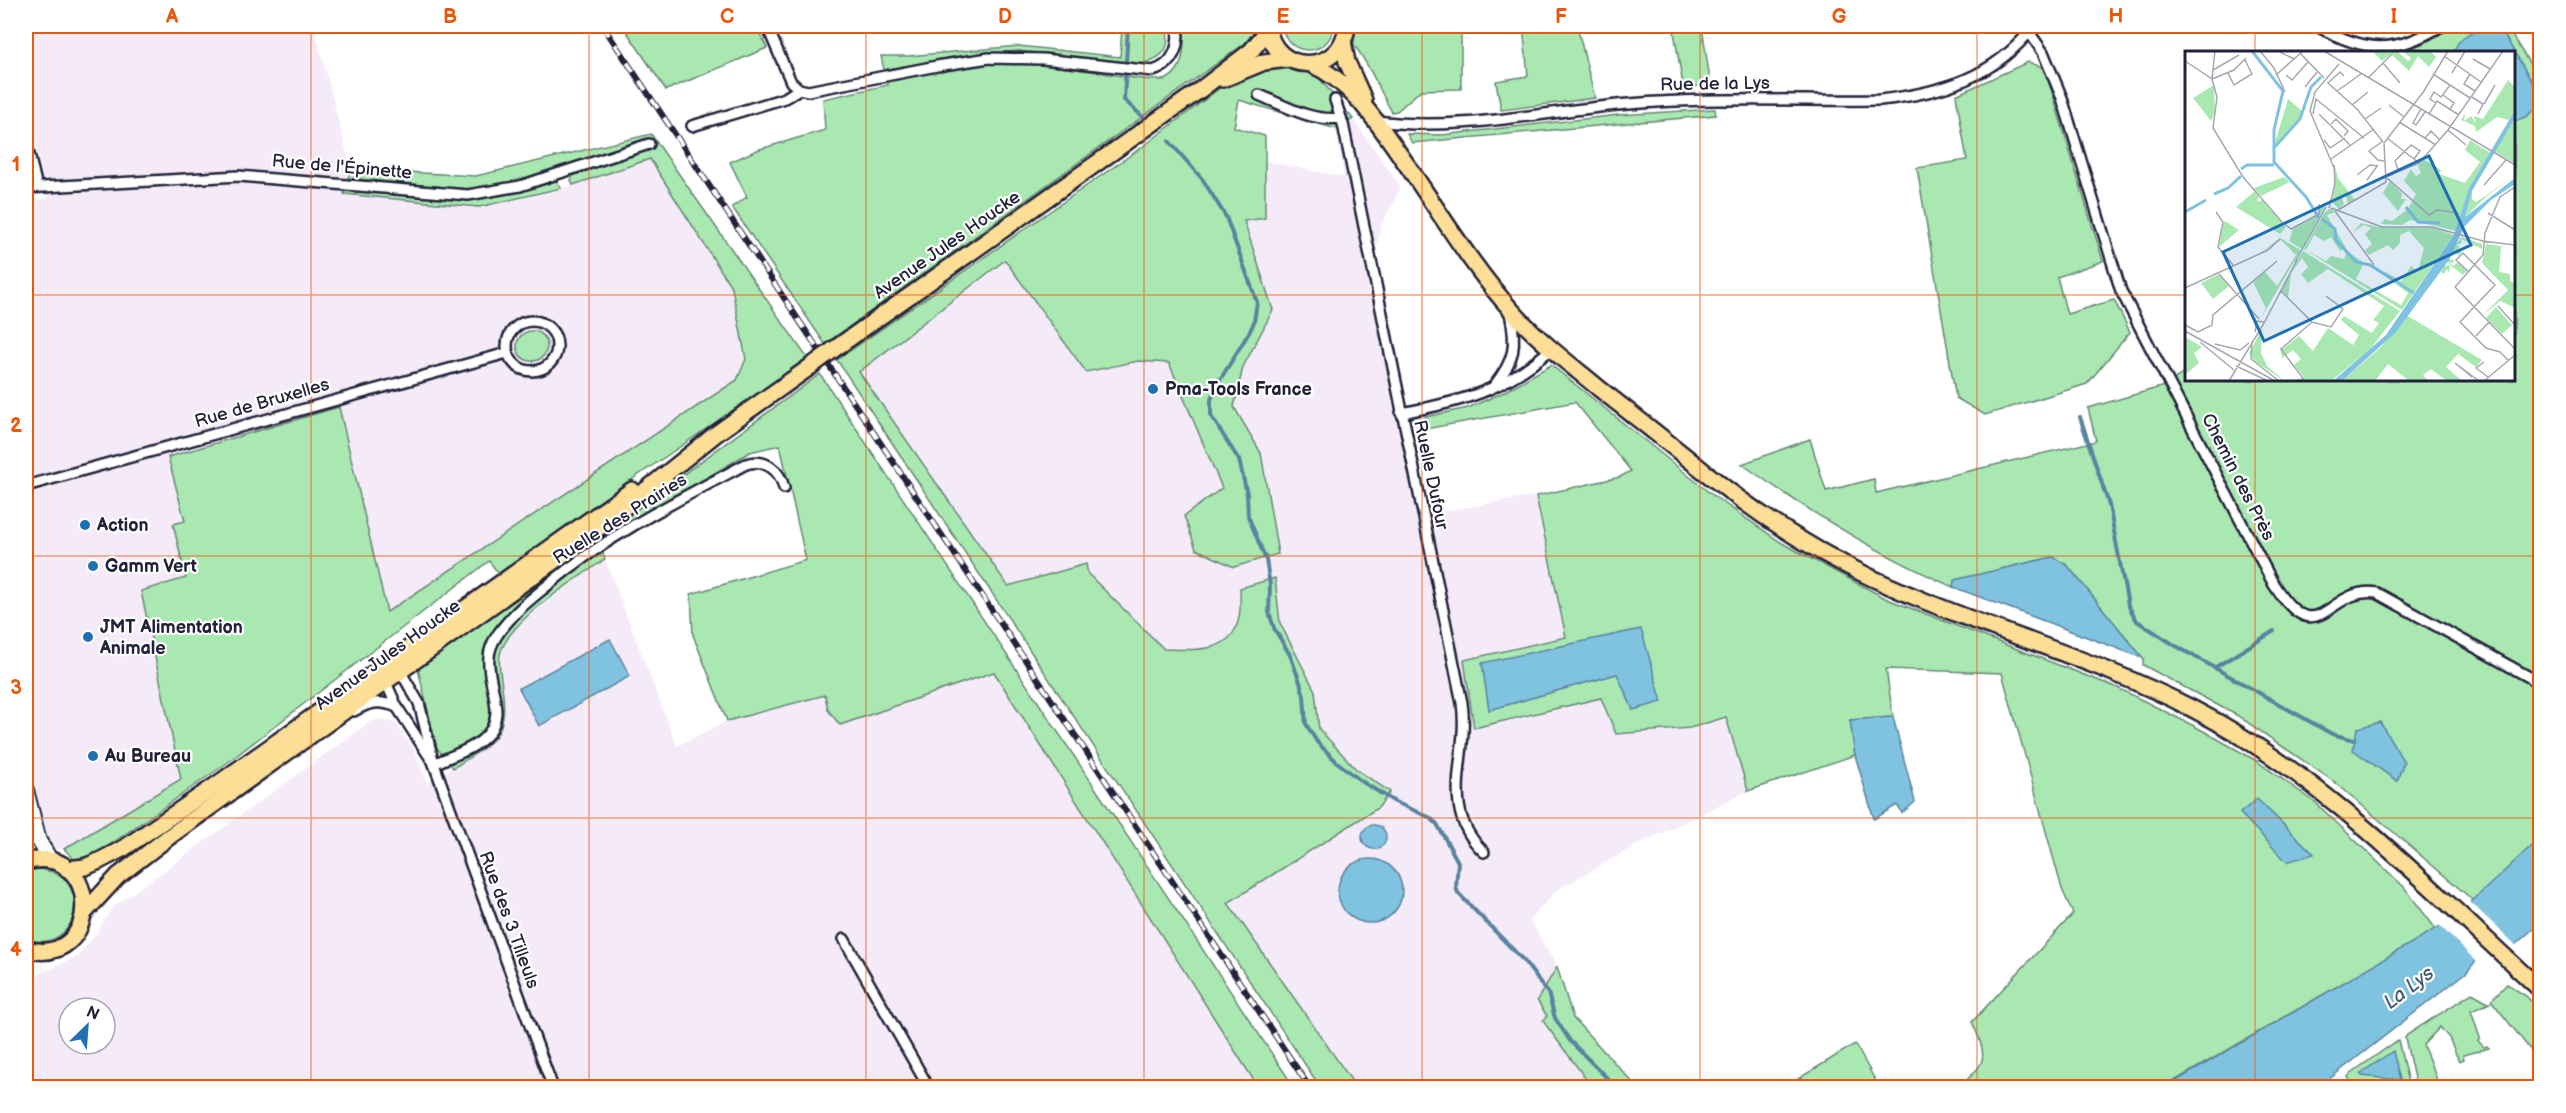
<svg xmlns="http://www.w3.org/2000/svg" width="2566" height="1113" viewBox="0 0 2566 1113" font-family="'Balsamiq Sans',sans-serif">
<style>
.built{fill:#f5ebf8;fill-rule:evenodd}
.green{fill:#a9e9b1;stroke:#668676;stroke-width:1.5}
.water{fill:#80c3e1;stroke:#5a839f;stroke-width:1.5}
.pier{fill:#fff}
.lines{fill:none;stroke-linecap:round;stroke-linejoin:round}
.stream{stroke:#5a839f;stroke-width:4}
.street-casing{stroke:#22223b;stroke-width:14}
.secondary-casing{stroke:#22223b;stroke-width:18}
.primary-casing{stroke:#22223b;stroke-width:20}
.street{stroke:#fff;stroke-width:9}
.secondary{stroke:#fff;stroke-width:14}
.primary{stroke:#fdde96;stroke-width:15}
.rail-casing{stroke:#22223b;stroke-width:6}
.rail{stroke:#fff;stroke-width:4;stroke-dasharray:11;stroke-linecap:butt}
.primary-bridge-casing{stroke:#22223b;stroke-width:20;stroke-linecap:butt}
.primary-bridge{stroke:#fdde96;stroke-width:15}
.grid{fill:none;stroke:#e8590c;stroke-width:1.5;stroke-opacity:0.55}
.poi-dot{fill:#1f6fb2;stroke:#fff;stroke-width:2}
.labels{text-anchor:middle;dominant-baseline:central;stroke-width:4.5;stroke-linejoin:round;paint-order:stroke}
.street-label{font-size:18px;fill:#22223b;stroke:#fff}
.poi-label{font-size:18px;font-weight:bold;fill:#22223b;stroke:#fff;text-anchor:start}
.water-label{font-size:20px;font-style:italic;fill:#435a75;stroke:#fff}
.inset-river{fill:none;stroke:#80c3e1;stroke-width:3}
.inset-road{fill:none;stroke:#a7a7b1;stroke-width:1.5}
.view{fill:#1f6fb2;fill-opacity:0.15;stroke:#1f6fb2;stroke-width:3}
.inset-edge{fill:none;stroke:#22223b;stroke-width:3}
.neatline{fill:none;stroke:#e8590c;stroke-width:2}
.grid-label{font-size:20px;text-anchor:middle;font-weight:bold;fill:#e8590c}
</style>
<rect width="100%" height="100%" fill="#fff"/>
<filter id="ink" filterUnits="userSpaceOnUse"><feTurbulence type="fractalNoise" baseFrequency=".0167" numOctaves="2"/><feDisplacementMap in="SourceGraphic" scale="12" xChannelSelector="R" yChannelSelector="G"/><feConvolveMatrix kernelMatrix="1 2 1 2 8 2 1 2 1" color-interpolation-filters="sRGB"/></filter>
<g filter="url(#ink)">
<!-- built -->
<g class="built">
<path d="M26 26H314L351 169 345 194 479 207 551 192 649 159 732 288 746 360 737 380 386 613 339 407 168 457 185 521 173 525 186 578 141 591 181 779 64 849 49 848 42 826 26 831V200L48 199 26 105Z"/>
<path d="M1353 119 1400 186 1395 200 1381 225 1376 248 1430 513 1536 496 1566 638 1464 660 1475 728 1601 698 1690 728 1726 717 1748 791 1637 845 1556 891 1530 920 1557 967 1537 1000 1547 1016 1543 1021 1592 1087H1356L1228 903 1379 807 1389 792 1356 769 1319 729 1315 691 1280 623 1275 579 1240 588 1239 619 1228 639 1206 651 1164 649 1088 574 1086 564 1008 586 859 372 1005 259 1086 372 1138 361 1169 363 1222 488 1184 516 1277 554 1261 453 1234 407 1243 367 1273 310 1244 221 1265 218V161L1344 177 1336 129Z"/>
<path d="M605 559 677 746 727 721 826 695 841 725 994 671 1258 1087 26 1088V983L28 979 78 956 98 931 112 908 370 722 379 719 395 723 415 751 427 783 493 743 500 673V656L507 640 520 622ZM69 1008H105V1044H69Z"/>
</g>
<!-- green -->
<g class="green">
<path d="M623 26H757L767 48 666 90Z"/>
<path d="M1122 26H1166C1172 49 1163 59 1140 64L1019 51 958 56 884 70 881 56H908L1019 46 1120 57Z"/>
<path d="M1184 26H1259L1244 44 825 344 732 207 747 197 730 162 757 150 825 130 823 99 888 85 887 81C929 73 970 64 1013 63 1036 63 1059 67 1082 70 1097 71 1157 84 1167 79 1186 69 1184 44 1184 26Z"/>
<path d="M1282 26H1334C1329 58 1287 58 1282 26Z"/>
<path d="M1355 26H1463L1461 29V89L1421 90 1397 111 1392 112C1379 90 1370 65 1354 45Z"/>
<path d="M1523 26H1577L1595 98 1501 110 1496 81 1528 76Z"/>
<path d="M1673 26H1702L1710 81 1684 91Z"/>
<path d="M2454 26H2506L2540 80V838L2474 901 2336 783 2238 716 2143 665V658L2067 565 2052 557 1955 580 1953 587C1878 554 1809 512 1742 464L1810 439 1826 491 1874 479 1876 493 2096 441 2088 408 2161 387 2186 372V380H2514V52H2399L2425 43Z"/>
<path d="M2028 62 2042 67 2047 76 2103 261 2057 277 2067 314 2114 300 2130 332 2087 384 1985 415 1956 398 1917 168 1967 160 1956 95Z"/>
<path d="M1273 65 1315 73 1353 119 1336 129 1239 100 1234 127 1265 136V218L1244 221 1273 310 1243 367 1234 407 1261 453 1278 554 1234 567 1196 549 1184 516 1222 488 1169 363 1138 361 1086 372 1005 260 859 372 1008 586 1086 564 1088 574 1164 649C1192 650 1233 655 1239 617 1241 608 1240 597 1240 588L1275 578 1280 623 1315 691 1319 729 1356 769 1390 792 1379 807 1228 903 1356 1087H1320L837 360 1145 145 1224 85Z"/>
<path d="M1715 109 1716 115 1412 143 1407 134 1442 135 1619 115Z"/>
<path d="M651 134 808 359 605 498 499 574 489 561 227 763 95 855 74 859 64 849 181 779 141 591 186 578 173 524 185 521 168 457 339 407 387 612 737 380 746 359 732 288 650 159 573 185 571 180 573 176 583 172 653 149 648 139 514 183 475 190 348 178 351 169 476 176Z"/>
<path d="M556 180 561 188 479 207 344 194 346 187 469 199 505 194Z"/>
<circle cx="532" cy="346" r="15"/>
<path d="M1551 365 1715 497 1782 543 1887 599 2118 688 2198 728 2255 760 2315 802 2404 887 2436 929 2164 1087H1958C1988 1063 1988 1057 1972 1022L2073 914 2062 889 2002 673 1886 669 1893 717 1850 720 1855 755 1748 791 1726 717 1690 728 1616 734 1601 698 1474 728 1464 660 1566 637 1536 496 1620 477 1631 471 1575 402 1414 431 1425 417 1468 408 1502 393Z"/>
<path d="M820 374 1294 1087H1258L994 672 840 725 828 710 825 695 727 721 693 635 691 594 806 560 780 445 750 452 598 542 605 559C574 582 511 617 500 654 498 664 501 677 502 686 510 738 492 743 453 768L437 748 418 669Z"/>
<path d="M36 869C96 871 81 957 26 939V872Z"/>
<path d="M1557 967 1573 1018 1637 1087H1592L1543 1021 1547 1016 1537 1000Z"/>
<path d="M2507 984 2526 996 2540 1010V1062L2491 1000Z"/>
<path d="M2472 993 2490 1003 2471 1011 2480 1038 2478 1041 2484 1047 2487 1046 2489 1048 2463 1055 2464 1059 2459 1061 2449 1038 2440 1027 2423 1045 2440 1087H2416L2405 1038 2407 1035Z"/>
<path d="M2398 1040 2409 1087 2350 1081 2348 1077 2350 1074Z"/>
<path d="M1855 1044 1879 1087H1785Z"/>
</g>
<!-- water -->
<g class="water">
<path d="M2482 29H2498L2503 33 2539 93V105L2527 116 2514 122V52H2454C2458 38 2468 32 2482 29Z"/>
<path d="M2053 557 2067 565 2143 658 1953 587 1954 580Z"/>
<path d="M1641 629 1662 702 1633 710 1617 674 1489 710 1482 663Z"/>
<path d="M610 639 630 676 539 726 519 688Z"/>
<path d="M1893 717 1915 802 1902 813 1897 805 1874 819 1855 755 1850 720Z"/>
<path d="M2380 722 2404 762 2397 781 2353 750 2357 728Z"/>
<path d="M2257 799 2314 854 2287 862 2240 813Z"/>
<circle cx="1374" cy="837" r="12"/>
<path d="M2540 838V923L2502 956 2486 948 2467 972 2319 1087 2164 1088 2454 918Z"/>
<circle cx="1370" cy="891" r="32"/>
<path d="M2393 1051 2400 1080 2362 1076 2361 1073Z"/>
</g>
<!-- pier -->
<path class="pier" d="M2469 901 2517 946 2500 961 2487 952 2478 963 2438 924Z"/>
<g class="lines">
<!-- stream -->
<g class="stream">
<path d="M1128 26 1124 100 1143 117"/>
<path d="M1169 141 1203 180 1226 217 1257 302 1254 322 1250 331 1215 388 1211 400V416L1239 460 1247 494 1248 516 1266 560 1270 585 1269 612 1274 628 1290 655 1300 682 1304 696 1306 724 1317 742 1337 762 1361 781 1395 802 1429 817 1437 824 1458 862 1456 887 1458 893 1524 961 1548 993 1555 1018 1570 1041 1617 1088"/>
<path d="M2080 417 2109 505 2128 605 2137 621 2176 646 2332 734 2354 740"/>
<path d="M2214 668 2274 631"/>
</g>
<defs>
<g id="street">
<path d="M767 26 791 82 799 89 808 91 937 66 989 58 1043 59 1153 71C1174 65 1180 45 1177 26"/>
<path d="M2317 26C2364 52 2394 55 2441 26"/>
<path d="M2029 32 2043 52 2062 98 2121 291 2274 585C2320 656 2327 585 2377 593L2540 683"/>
<path d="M1259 95C1286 106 1311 122 1341 118"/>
<path d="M1335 100 1343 124 1462 703C1470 757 1437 808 1484 852"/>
<path d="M1376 121C1460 132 1545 111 1629 104 1712 97 1796 101 1880 100 1942 93 1995 77 2034 26"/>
<path d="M692 126 785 98 799 89"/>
<path d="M26 142 37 187"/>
<path d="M26 188 239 176 468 195 520 186 649 144"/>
<circle cx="532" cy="346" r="25"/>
<path d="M1494 386C1515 360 1517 345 1510 313"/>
<path d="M1401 413C1461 402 1504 391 1551 349"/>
<path d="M26 486 507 353"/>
<path d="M399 669 419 703 434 764 553 1088"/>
<path d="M384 678 397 707 431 759"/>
<path d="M354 711C369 702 380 700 397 707"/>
<path d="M434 764C450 756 470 751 483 739 510 716 486 685 489 657 490 642 501 629 511 618 522 605 536 595 548 585 608 535 678 500 746 464 765 458 780 470 784 488"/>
<path d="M844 939 929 1088"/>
</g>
<path id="secondary" d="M26 790 39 841 51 861"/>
<g id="primary">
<path d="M1268 26C1273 76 1342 76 1347 26"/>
<path d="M1343 41 1347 62 1364 100"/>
<path d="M1311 64C1353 82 1381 128 1407 165 1441 214 1472 267 1513 312 1539 341 1571 365 1601 390 1636 417 1671 445 1706 473 1757 514 1812 550 1872 578 1976 627 2090 656 2193 709 2325 776 2431 890 2540 989"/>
<path d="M1223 79 1264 62 1288 59"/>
<path d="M833 350 1200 90 1251 51 1268 30"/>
<path d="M26 862C103 841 103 970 26 949"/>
<path d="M67 869 85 867 99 861 124 848 212 788 632 490"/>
<path d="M85 912 118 876 170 836 586 538 717 433 810 367"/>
</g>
</defs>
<!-- street casing -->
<use href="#street" class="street-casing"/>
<!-- secondary casing -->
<use href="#secondary" class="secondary-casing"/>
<!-- primary casing -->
<use href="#primary" class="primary-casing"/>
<!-- street -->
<use href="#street" class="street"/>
<!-- secondary -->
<use href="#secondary" class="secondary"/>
<!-- primary -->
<use href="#primary" class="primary"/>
<defs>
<path id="rail" d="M603 26 1310 1088"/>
</defs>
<!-- rail casing -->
<use href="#rail" class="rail-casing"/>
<!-- rail -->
<use href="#rail" class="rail"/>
<defs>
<path id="primary-bridge" d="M810 367 833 350"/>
</defs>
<!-- primary-bridge casing -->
<use href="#primary-bridge" class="primary-bridge-casing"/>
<!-- primary-bridge -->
<use href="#primary-bridge" class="primary-bridge"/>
</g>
</g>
<!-- grid -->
<path class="grid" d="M311 26V1088M589 26V1088M866 26V1088M1144 26V1088M1422 26V1088M1700 26V1088M1977 26V1088M2255 26V52M26 295H2186M2514 295H2540M2255 380V1088M26 556H2540M26 818H2540"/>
<!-- markers -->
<g class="poi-dot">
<circle cx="1153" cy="389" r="6"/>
<circle cx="85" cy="525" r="6"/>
<circle cx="93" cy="566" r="6"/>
<circle cx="88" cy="637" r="6"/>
<circle cx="93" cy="756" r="6"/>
</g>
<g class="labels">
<!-- street labels -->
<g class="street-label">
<text transform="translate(1715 84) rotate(-1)">Rue de la Lys</text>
<text transform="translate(342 167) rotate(5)">Rue de l'Épinette</text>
<text transform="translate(947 245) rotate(-35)">Avenue Jules Houcke</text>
<text transform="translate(262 403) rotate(-16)">Rue de Bruxelles</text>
<text transform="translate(1431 475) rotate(78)">Ruelle Dufour</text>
<text transform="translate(2238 477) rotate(63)">Chemin des Près</text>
<text transform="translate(620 519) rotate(-32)">Ruelle des Prairies</text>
<text transform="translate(388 655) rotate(-36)">Avenue Jules Houcke</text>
<text transform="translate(509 920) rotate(70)">Rue des 3 Tilleuls</text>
</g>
<!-- poi labels -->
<g class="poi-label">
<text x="1165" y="389">Pma-Tools France</text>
<text x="97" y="525">Action</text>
<text x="105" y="566">Gamm Vert</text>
<text x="100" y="627">JMT Alimentation<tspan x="100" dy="21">Animale</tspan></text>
<text x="105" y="756">Au Bureau</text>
</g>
<!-- water labels -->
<g class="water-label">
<text transform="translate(2409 988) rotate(-37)">La Lys</text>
</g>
</g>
<!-- overview -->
<g transform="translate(2185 51)">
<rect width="330" height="330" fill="#fff"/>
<path d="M187 0H212L223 10 226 7 217 0H245L251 6 244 16 233 5 224 20 206 3 197 10ZM323 29 330 36V59L324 69 312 66 291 81 290 75 276 69 280 62 279 70 286 65 291 73 289 65 298 68ZM29 34 30 61 26 70 8 47ZM103 48 116 59V66L89 95ZM330 65V113L309 100ZM285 89 305 102 284 137 271 180 225 169 217 174 195 173 200 168 207 170 223 158 231 143 219 130 226 118 231 125 236 122 233 115 238 108 256 119 254 123 280 132 295 111 280 99ZM150 115 153 127 170 149 163 153 161 145 157 147 159 153 154 158 147 151ZM330 125 303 144 280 166 287 140V148L291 151ZM99 126 105 131 76 145 69 137ZM205 130 217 143 216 148H221L213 160 198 142ZM70 140 74 146 72 151 77 149 101 176 95 183 51 156ZM135 154 140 155 117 198 104 190 108 178 134 164ZM146 157 150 161 142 164 161 197 155 200 146 186 139 190 129 184 121 199 141 210 146 205 159 208 162 200 179 212 171 228 216 254 223 242 200 225 199 220 216 230 226 215 233 220 239 197 224 180 215 184V192L208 199 203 194 184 204 180 199 187 193 180 183 186 177 179 174 168 181 176 172 194 176 248 177 269 184 217 259 119 198 139 162ZM40 170 54 179 34 196 38 173ZM276 186 297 193V198L276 188 277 192 272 194 276 198 272 199 277 201 273 205 271 200 264 208 269 209 268 212 264 211 268 215 273 211 282 220 278 224 265 214 264 222 262 218 259 223 256 221 259 215 265 214 261 209ZM95 187 116 199 76 267 81 257 68 231 80 221 92 235 111 204 96 189 73 204ZM301 193 316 195 314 221 325 223V230L330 232V257L315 250 298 264 323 239 297 212ZM118 200 215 260 185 298 146 330H108L119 326 109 314 116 308 108 299 97 307 95 296 98 298 114 285 128 300 143 277 168 294 174 284 156 269 159 265 187 282 194 272 188 269 199 255 143 218 123 232 116 223 123 216 117 207 106 222 103 246 96 239ZM34 223 44 235 28 248 16 232ZM311 256 327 274 317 283 301 267ZM221 264 297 309 291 316 273 303 261 316 277 330H262L246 318 238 324 244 330H224L203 313 190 330H157L196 296ZM77 278 76 302 82 315 100 330 69 310 64 302ZM0 286 17 296 9 302 14 312 0 324Z" fill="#a9e9b1"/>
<path d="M330 59V67L287 140 280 166 330 127V133L306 149 279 176 264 209 211 281 157 330H148L201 284 269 184 284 137Z" fill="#80c3e1"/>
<path class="inset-river" d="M67 0 98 40 89 79V111L121 146 134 167M88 98 115 68 126 36 136 26M56 118 62 114H89M29 143 43 137 56 125M221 156 233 171 255 172M0 161 21 149M137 168 150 178 151 189 171 211 185 214 229 242"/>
<path class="inset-road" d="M75 0 89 17 100 41M93 0 109 8 118 0M139 0 330 114M115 2 139 27M259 5 296 31M288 8 305 18M0 10 27 28 32 46 28 77 58 126 97 171 106 178 134 163V153M198 12 215 32M28 19 54 4M43 22 49 34 67 23 60 9M267 22 280 0M248 23 285 47M285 23 279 33 290 40M91 24 109 8M101 24 107 29 123 11M159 25 155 21 143 32 172 58 198 91M183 27 207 3M27 28 49 19 61 7M27 28 30 0M120 36 132 21M152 40 176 23M258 44 269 52 265 58M287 46 298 53 293 63M251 52 245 48 249 41 256 46 265 34M299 53 310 34M167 54 183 41M204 54 219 66M236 58 228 72 231 74 240 61M128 63 131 48 179 87M134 63 166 95M244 63 252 50 274 64M180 68 196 57M214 71 251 94M146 73 151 68 163 80 159 85M263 79 281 94M202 87 234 112M240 87 246 80 255 89M139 89 145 97 160 87M198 90 184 100 193 109 199 110M146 108 189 78M234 112 263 79 318 0M149 117 125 60 130 41 154 13M213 118 210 110 226 94 235 100 229 108M172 124 185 114 193 115M203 125 234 112M202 127 244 164 252 159 274 162M182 129 193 114M299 134 321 109M330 136 315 146 300 182 298 204 270 236 330 298M144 157 150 133 149 114M146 157 197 176H247L298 190 330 194M153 159 201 131 199 92 239 40 263 0M150 160 189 214M31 161 38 171 33 196 48 214M303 162 330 179M110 211 141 156M283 220 271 209 278 202 310 234 289 256M34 223 74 268M0 237 83 199 95 188M95 239 127 271 146 276 158 258 141 245M313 255 330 274M289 256 275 271 301 297 315 301 324 310M0 274 13 281 27 274 28 264 92 210M0 280 90 330M70 281 72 270 79 271M291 285 304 271M67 290 66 308 94 330M15 291 49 319M30 293 55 299 64 292M299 311 291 317 303 326M270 312 294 330M270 312 287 326M51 315 83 330M44 330 78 274 112 209M120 330 96 298 127 271M299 330 330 304"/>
<path class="view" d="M244 105 286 194 79 290 38 201Z"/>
<rect width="330" height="330" class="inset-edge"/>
</g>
<!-- margin -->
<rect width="2566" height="1113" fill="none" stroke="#fff" stroke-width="66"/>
<!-- north arrow -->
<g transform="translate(87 1026) rotate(25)"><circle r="28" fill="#ffffff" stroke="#a7a7b1" stroke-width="1.5"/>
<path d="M0-4.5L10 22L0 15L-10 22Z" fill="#1f6fb2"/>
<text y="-9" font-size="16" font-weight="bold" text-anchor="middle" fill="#22223b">N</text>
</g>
<rect x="33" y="33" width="2500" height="1047" class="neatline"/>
<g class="grid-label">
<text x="172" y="23">A</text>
<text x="450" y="23">B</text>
<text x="727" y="23">C</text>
<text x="1005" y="23">D</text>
<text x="1283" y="23">E</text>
<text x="1561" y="23">F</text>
<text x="1839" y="23">G</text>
<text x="2116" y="23">H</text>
<text x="2394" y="23">I</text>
<text x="16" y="171">1</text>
<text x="16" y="432">2</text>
<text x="16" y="694">3</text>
<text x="16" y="956">4</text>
</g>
</svg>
